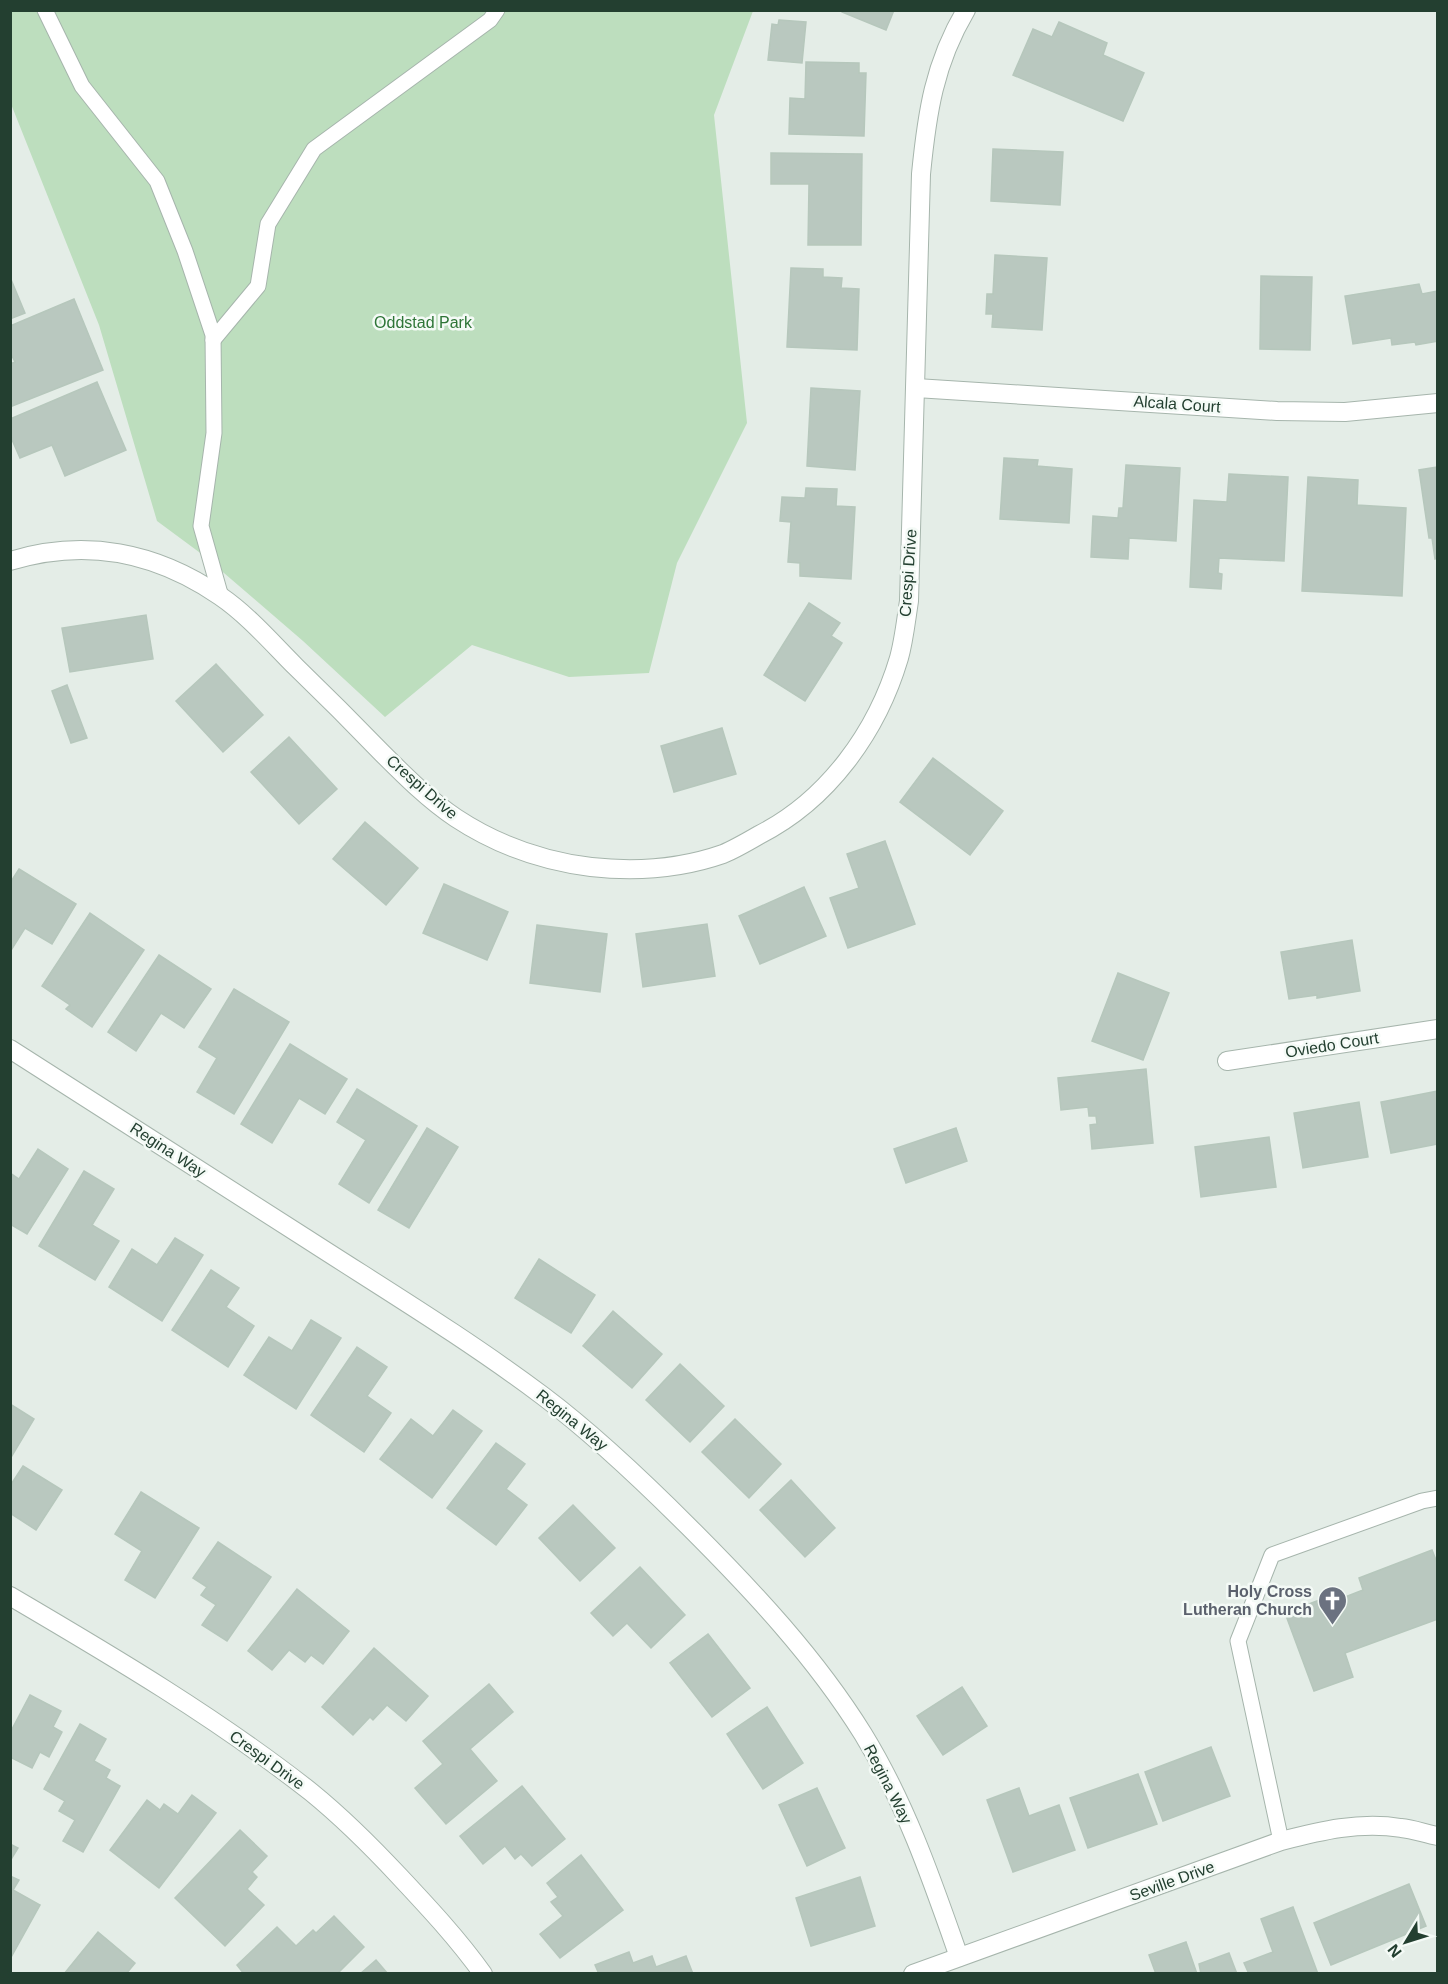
<svg xmlns="http://www.w3.org/2000/svg" width="1448" height="1984" viewBox="0 0 1448 1984" font-family="Arial,sans-serif">
<style>
.green{fill:#bddebe}
.building{fill:#b9c8bf;stroke:#b6c7bc;stroke-width:1.5}
.lines{fill:none;stroke-linecap:round;stroke-linejoin:round}
.service-casing{stroke:#a6b5ac;stroke-width:17}
.minor-casing{stroke:#a6b5ac;stroke-width:20}
.tertiary-casing{stroke:#a6b5ac;stroke-width:20}
.service{stroke:#fff;stroke-width:15}
.minor{stroke:#fff;stroke-width:18}
.tertiary{stroke:#fff;stroke-width:18}
.labels{text-anchor:middle;dominant-baseline:central;stroke-width:5;stroke-linejoin:round;paint-order:stroke}
.park-label{font-size:16px;fill:#2e7537;stroke:#f4faf6}
.street-label{font-size:16px;fill:#233f30;stroke:#f4faf6}
.worship-label{font-size:16px;font-weight:bold;fill:#5b616d;stroke:#f4faf6;text-anchor:end}
</style>
<rect width="100%" height="100%" fill="#e4ede7"/>
<!-- green -->
<path class="green" d="M11 11H753L714 115 747 423 677 563 649 673 569 677 472 645 385 717 303 641 203 555 157 521 99 325 11 104Z"/>
<!-- building -->
<g class="building">
<path d="M842 10H894L886 30 842 12Z"/>
<path d="M779 20 806 22 802 63 768 60 772 24 778 25Z"/>
<path d="M1059 22 1107 43 1103 55 1144 73 1123 121 1013 75 1033 29 1052 37Z"/>
<path d="M806 62 859 63V73H866L864 136 789 134 790 98 805 99Z"/>
<path d="M993 149 1063 152 1060 205 991 201Z"/>
<path d="M771 153 862 154 861 245H808L809 184H771Z"/>
<path d="M995 255 1047 258 1042 330 992 327 993 314H986L987 294H993Z"/>
<path d="M791 268 823 269V277L842 278 841 288 859 289 857 350 787 347Z"/>
<path d="M1261 276 1312 277 1310 350 1260 349Z"/>
<path d="M10 277 25 313 10 319Z"/>
<path d="M1419 284 1422 294 1438 291V341L1416 345 1415 342 1392 345 1391 338 1353 344 1345 296Z"/>
<path d="M74 299 103 370 10 407V364L15 362 10 352V326Z"/>
<path d="M97 382 126 450 65 476 52 445 20 458 10 435V419Z"/>
<path d="M811 388 860 391 855 470 807 466Z"/>
<path d="M1004 458 1038 460 1037 466 1072 469 1069 523 1000 519Z"/>
<path d="M1126 465 1180 468 1176 541 1129 538 1128 559 1091 557 1093 516 1118 518 1119 508H1123Z"/>
<path d="M1438 467V558L1435 559 1432 538H1429L1419 470Z"/>
<path d="M1229 474 1288 477 1284 561 1219 558 1218 573 1222 574 1221 589 1190 587 1194 500 1227 502Z"/>
<path d="M1308 477 1358 480 1357 505 1406 508 1402 596 1302 591Z"/>
<path d="M806 488 837 489 836 506 855 507 851 579 800 576V563L788 562 791 522 780 521 782 497 805 498Z"/>
<path d="M809 603 840 623 831 636 842 643 805 701 764 675Z"/>
<path d="M146 615 153 659 70 672 62 628Z"/>
<path d="M216 664 263 715 223 752 176 701Z"/>
<path d="M67 685 87 738 71 743 52 691Z"/>
<path d="M722 728 736 774 674 792 661 746Z"/>
<path d="M289 737 337 789 299 824 251 772Z"/>
<path d="M933 758 1003 811 970 855 900 802Z"/>
<path d="M365 822 418 868 386 905 333 859Z"/>
<path d="M885 841 915 924 848 948 830 898 859 888 847 854Z"/>
<path d="M19 869 76 904 52 944 25 928 10 952V883Z"/>
<path d="M444 884 508 912 487 960 423 933Z"/>
<path d="M804 887 826 936 760 964 739 916Z"/>
<path d="M90 913 144 950 92 1027 66 1009 70 1005 42 986Z"/>
<path d="M707 924 715 976 643 987 636 934Z"/>
<path d="M537 925 607 934 600 992 530 983Z"/>
<path d="M1352 940 1360 991 1317 998V995L1289 999 1281 952Z"/>
<path d="M159 955 211 989 184 1028 161 1013 136 1051 108 1032Z"/>
<path d="M1118 973 1169 993 1143 1060 1092 1041Z"/>
<path d="M234 989 289 1022 234 1114 197 1092 217 1058 199 1047Z"/>
<path d="M290 1044 347 1079 325 1114 299 1098 272 1143 241 1124Z"/>
<path d="M1146 1069 1153 1143 1092 1149 1090 1125 1097 1124 1096 1116H1089L1088 1107 1061 1110 1058 1078Z"/>
<path d="M357 1089 417 1126 369 1203 339 1184 366 1140 337 1122Z"/>
<path d="M1438 1091V1144L1391 1153 1381 1102Z"/>
<path d="M1359 1102 1368 1157 1303 1168 1294 1113Z"/>
<path d="M427 1128 458 1147 409 1228 378 1210Z"/>
<path d="M956 1128 967 1161 906 1183 894 1149Z"/>
<path d="M1269 1137 1276 1187 1201 1197 1195 1147Z"/>
<path d="M38 1149 68 1169 27 1234 10 1224V1173L19 1179Z"/>
<path d="M84 1171 114 1189 92 1225 119 1241 95 1280 39 1246Z"/>
<path d="M175 1238 203 1255 162 1321 109 1287 132 1249 157 1265Z"/>
<path d="M539 1259 595 1295 571 1333 515 1298Z"/>
<path d="M211 1270 239 1288 226 1307 254 1326 228 1367 172 1330Z"/>
<path d="M613 1311 662 1354 632 1388 583 1346Z"/>
<path d="M311 1320 341 1338 296 1409 244 1375 269 1337 292 1351Z"/>
<path d="M357 1347 387 1367 367 1396 391 1413 364 1452 311 1415Z"/>
<path d="M680 1364 724 1406 690 1442 646 1400Z"/>
<path d="M10 1404 34 1419 10 1459Z"/>
<path d="M453 1410 482 1431 432 1498 380 1459 411 1419 433 1436Z"/>
<path d="M735 1419 781 1464 749 1498 702 1452Z"/>
<path d="M496 1443 525 1464 506 1489 527 1505 496 1545 447 1508Z"/>
<path d="M23 1466 62 1490 36 1530 10 1513V1486Z"/>
<path d="M791 1480 835 1528 805 1557 760 1510Z"/>
<path d="M141 1492 199 1528 155 1598 125 1580 142 1551 115 1534Z"/>
<path d="M573 1505 615 1548 580 1581 539 1538Z"/>
<path d="M218 1542 271 1577 227 1641 202 1625 216 1605 201 1595 207 1587 193 1578Z"/>
<path d="M1432 1550 1438 1565V1619L1345 1653 1353 1677 1314 1691 1285 1613 1338 1593 1340 1599 1363 1590 1359 1578Z"/>
<path d="M640 1567 685 1615 651 1648 627 1623 613 1636 591 1613Z"/>
<path d="M297 1589 349 1631 323 1664 311 1655 305 1662 289 1650 272 1670 248 1651Z"/>
<path d="M708 1634 750 1688 712 1717 670 1663Z"/>
<path d="M374 1648 428 1696 406 1721 387 1705 373 1720 370 1717 353 1735 322 1707Z"/>
<path d="M489 1684 513 1712 470 1749 497 1781 446 1824 415 1788 443 1764 423 1741Z"/>
<path d="M962 1687 987 1726 943 1755 917 1716Z"/>
<path d="M30 1695 61 1711 53 1727 62 1732 49 1757 40 1752 32 1768 10 1757V1733Z"/>
<path d="M767 1707 803 1763 763 1789 727 1734Z"/>
<path d="M80 1724 106 1739 94 1761 110 1770 106 1778 120 1786 83 1852 63 1841 75 1820 59 1811 65 1801 44 1789Z"/>
<path d="M1211 1747 1230 1796 1163 1821 1145 1772Z"/>
<path d="M1138 1774 1157 1824 1088 1848 1070 1798Z"/>
<path d="M522 1786 565 1839 532 1866 521 1854 515 1859 505 1846 483 1864 460 1836Z"/>
<path d="M817 1788 845 1848 807 1866 779 1805Z"/>
<path d="M1019 1788 1029 1816 1059 1805 1075 1850 1013 1872 987 1800Z"/>
<path d="M192 1795 216 1813 159 1888 110 1850 147 1800 160 1810 164 1804 178 1814Z"/>
<path d="M240 1830 267 1856 252 1872 257 1877 247 1889 264 1905 225 1946 175 1898Z"/>
<path d="M10 1844 18 1848 10 1861Z"/>
<path d="M581 1855 623 1910 560 1958 540 1934 563 1916 551 1902 558 1897 547 1883Z"/>
<path d="M10 1876 19 1880 13 1890 40 1905 10 1959Z"/>
<path d="M860 1877 875 1926 811 1946 796 1898Z"/>
<path d="M1409 1884 1426 1926 1331 1965 1314 1923Z"/>
<path d="M1293 1907 1318 1974H1249L1244 1963 1273 1952 1261 1919Z"/>
<path d="M334 1916 364 1947 337 1974H244L237 1965 277 1927 296 1946 313 1930 316 1933Z"/>
<path d="M98 1932 135 1963 126 1974H64Z"/>
<path d="M1186 1942 1197 1974H1156L1149 1955Z"/>
<path d="M629 1952 633 1963 652 1956 656 1967 686 1956 693 1974H599L595 1965Z"/>
<path d="M1229 1953 1237 1974H1201L1199 1964Z"/>
<path d="M376 1960 388 1974H360Z"/>
</g>
<g class="lines">
<defs>
<g id="service">
<path d="M45 10 82 86 157 181 185 251 213 335 214 433 201 526 221 597"/>
<path d="M213 340 258 286 268 224 314 149 490 20 497 10"/>
<path d="M1281 1841 1238 1641 1272 1555 1422 1501 1438 1498"/>
</g>
<g id="minor">
<path d="M916 388 1277 411 1345 412 1438 403"/>
<path d="M10 1049C109 1112 208 1176 307 1239 386 1290 467 1339 543 1396 595 1435 643 1481 689 1527 753 1591 815 1657 863 1734 906 1804 932 1880 959 1957"/>
<path d="M1227 1061 1438 1029"/>
<path d="M913 1974 1281 1841C1320 1831 1360 1821 1401 1828 1413 1829 1426 1834 1438 1836"/>
</g>
<g id="tertiary">
<path d="M10 561C85 538 156 552 220 596 248 615 272 643 296 667 325 695 354 724 382 753 405 776 429 800 456 818 497 845 543 861 591 867 636 872 680 869 723 854 735 849 747 842 759 835 828 800 877 732 899 658 904 640 906 620 909 601L921 174C927 113 934 64 966 10"/>
<path d="M10 1596C114 1657 217 1718 311 1792 343 1818 372 1847 400 1877 429 1908 458 1939 483 1974"/>
</g>
</defs>
<!-- service casing -->
<use href="#service" class="service-casing"/>
<!-- minor casing -->
<use href="#minor" class="minor-casing"/>
<!-- tertiary casing -->
<use href="#tertiary" class="tertiary-casing"/>
<!-- service -->
<use href="#service" class="service"/>
<!-- minor -->
<use href="#minor" class="minor"/>
<!-- tertiary -->
<use href="#tertiary" class="tertiary"/>
</g>
<!-- icons -->
<defs>
<symbol id="church-pin" viewBox="-11 -11 22 30"><path d="M0 17L-7.5 6A9.5 9.5 0 1 1 7.5 6Z" fill="#6b7280" stroke="#f4faf6"/><path d="M-1.2-6h2.4v3.5h3.3v2.4h-3.3V6h-2.4V-.1h-3.3v-2.4h3.3Z" fill="#fff"/></symbol>
</defs>
<g fill-rule="evenodd">
<use href="#church-pin" x="1316" y="1584" width="33" height="45"/>
</g>
<g class="labels">
<!-- park labels -->
<g class="park-label">
<text x="423" y="322">Oddstad Park</text>
</g>
<!-- street labels -->
<g class="street-label">
<text transform="translate(1177 404) rotate(4)">Alcala Court</text>
<text transform="translate(908 573) rotate(-86)">Crespi Drive</text>
<text transform="translate(422 787) rotate(41)">Crespi Drive</text>
<text transform="translate(1332 1045) rotate(-9)">Oviedo Court</text>
<text transform="translate(168 1150) rotate(33)">Regina Way</text>
<text transform="translate(572 1420) rotate(39)">Regina Way</text>
<text transform="translate(267 1760) rotate(36)">Crespi Drive</text>
<text transform="translate(888 1784) rotate(63)">Regina Way</text>
<text transform="translate(1172 1881) rotate(-20)">Seville Drive</text>
</g>
<!-- worship labels -->
<g class="worship-label">
<text x="1312" y="1591">Holy Cross<tspan x="1312" dy="18">Lutheran Church</tspan></text>
</g>
</g>
<!-- border -->
<rect width="1448" height="1984" fill="none" stroke="#233f30" stroke-width="24"/>
<!-- north arrow -->
<g transform="translate(1406 1942) rotate(232)" stroke="#f4faf6" stroke-width="4.5" paint-order="stroke">
<path d="M0-4.5L10 22L0 15L-10 22Z" fill="#233f30"/>
<text y="-9" font-size="16" font-weight="bold" text-anchor="middle" fill="#233f30">N</text>
</g>
</svg>
